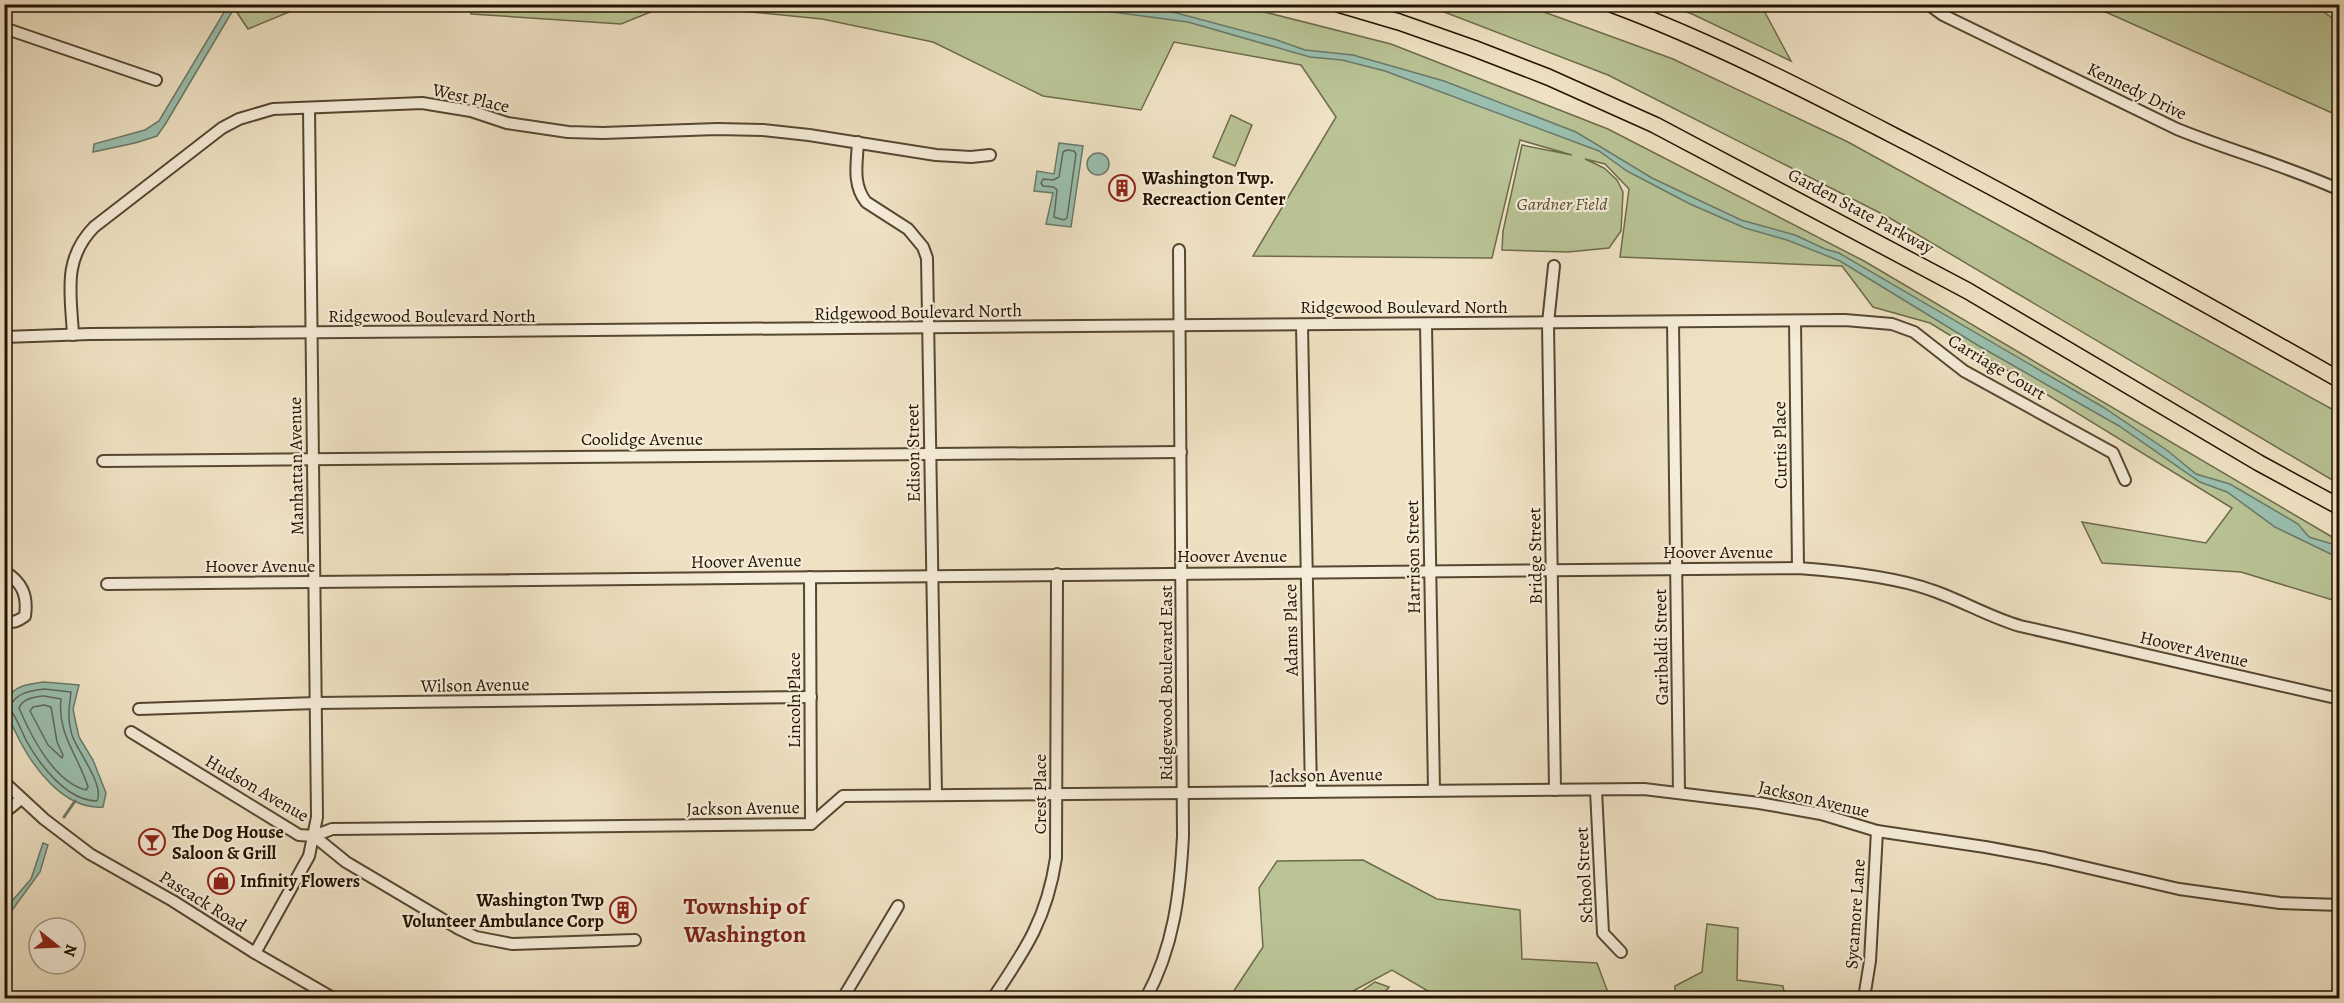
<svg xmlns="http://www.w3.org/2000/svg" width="2344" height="1003" viewBox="0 0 2344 1003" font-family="Alegreya,serif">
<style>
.green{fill:#b9c395;stroke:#6e6b4a;stroke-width:1.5}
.water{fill:#9abfaf;stroke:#6a7a69;stroke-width:1.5}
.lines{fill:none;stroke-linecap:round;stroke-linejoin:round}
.shore{stroke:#5e6958;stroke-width:1.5}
.stream{stroke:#6a7a69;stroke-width:3}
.minor-casing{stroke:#564731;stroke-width:14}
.highway-casing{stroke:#231300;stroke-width:18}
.minor{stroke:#f5ecd9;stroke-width:10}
.highway{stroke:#efe2c4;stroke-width:15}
.labels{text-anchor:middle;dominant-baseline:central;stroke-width:4.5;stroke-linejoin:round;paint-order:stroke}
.street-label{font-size:18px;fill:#231300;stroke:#f5ecd9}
.poi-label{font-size:18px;font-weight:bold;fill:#231300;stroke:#f5ecd9;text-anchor:start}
.park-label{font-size:18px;font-style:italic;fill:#585134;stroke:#f5ecd9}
.district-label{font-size:24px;font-weight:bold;fill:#7a1f14;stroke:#f5ecd9}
</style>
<rect width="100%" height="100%" fill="#efe2c4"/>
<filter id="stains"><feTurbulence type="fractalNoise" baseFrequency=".00333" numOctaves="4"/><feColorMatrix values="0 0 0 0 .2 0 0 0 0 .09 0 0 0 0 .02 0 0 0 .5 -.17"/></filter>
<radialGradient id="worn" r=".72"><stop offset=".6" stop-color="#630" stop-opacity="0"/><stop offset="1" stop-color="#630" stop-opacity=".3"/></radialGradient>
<!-- green -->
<g class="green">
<path d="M2227 4 2314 5 2339 23V116L2090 5Z"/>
<path d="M223 5H306L248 29 234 8Z"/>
<path d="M470 5V4L668 5 621 24 471 14Z"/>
<path d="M681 5H1237L1391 44 1608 129 1864 261 2339 541V602L2241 572 2102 563 2082 522 2206 543 2232 508 1930 323 1873 307 1842 266 1620 257 1629 189 1605 164 1585 159 1604 168 1617 180 1623 192 1621 231 1609 248 1568 252 1502 250 1503 231 1522 145 1572 155 1520 140 1492 258 1253 256 1336 117 1301 65 1174 42 1141 110 1043 96 933 42 822 19Z"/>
<path d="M1426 5H1525L1673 59 1848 142 2339 413V484L1888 217 1608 75Z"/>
<path d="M1667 5H1761L1791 61 1692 14Z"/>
<path d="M1231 115 1252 125 1235 166 1213 157Z"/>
<path d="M1363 860 1437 899 1520 910 1522 959 1597 963 1610 998H1440L1392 970 1340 998H1229L1263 947 1259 888 1277 861Z"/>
<path d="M1707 924 1738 928 1737 980 1783 986 1785 998H1675V986L1702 972Z"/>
<path d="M1375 982 1389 987 1380 998H1366L1357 994Z"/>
</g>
<!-- water -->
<g class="water">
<path d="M229 4 236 5 166 123 157 136 135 143 93 152 94 144 145 130 159 121Z"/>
<path d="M1116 4 1154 7 1274 39 1305 50 1353 55 1444 81 1576 132 1652 178 1741 220 1795 235 1825 249 1839 253 2103 407 2168 451 2196 474 2230 484 2298 524 2309 537 2339 546V558L2275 527 2227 492 2200 482 2119 426 1979 346 1840 261 1787 240 1745 228 1690 204 1627 171 1599 151 1385 71 1342 60 1310 57 1188 22 1059 5Z"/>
<path d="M1059 143 1083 146 1071 227 1046 224 1053 193 1034 191 1037 171 1054 174Z"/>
<circle cx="1098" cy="164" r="11"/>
<path d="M44 682 79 685 73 709 75 719 79 737 93 760 106 793 103 807C63 810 31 765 16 733 11 723 3 710 8 699 13 685 31 684 44 682Z"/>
<path d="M43 843 48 845 40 872 5 920V909L31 879Z"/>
</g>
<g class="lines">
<!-- shore -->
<g class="shore">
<path d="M1067 150 1074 151 1076 154 1067 218 1064 220 1054 217 1057 190 1054 187 1043 186 1041 183 1043 179 1053 180 1059 177 1063 152Z"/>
<path d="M44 689 71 692C69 710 67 717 72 735 77 751 105 785 97 801 67 801 40 765 27 742 21 731 17 717 9 708 16 693 28 691 44 689Z"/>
<path d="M44 696 61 699C57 734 78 755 88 787L86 790C54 782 31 736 19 708 23 698 35 697 44 696Z"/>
<path d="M44 705 51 707 57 742 63 755 62 758 48 745 30 711 33 707Z"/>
</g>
<!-- stream -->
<path class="stream" d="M64 817 75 801"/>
<defs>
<g id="minor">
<path d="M1928 4 1943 15 2177 129C2231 151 2287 166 2340 190"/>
<path d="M4 28 156 80"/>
<path d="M858 142C857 163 852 184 866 202L908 229 923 247 927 258 936 795"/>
<path d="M1554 266 1548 323 1555 790"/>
<path d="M1795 321 1798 568"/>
<path d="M1673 322 1679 792"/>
<path d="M1426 324 1434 790"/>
<path d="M1302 325 1311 792"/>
<path d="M73 335C71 294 62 260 94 227L222 128 239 119 273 109 422 103 471 111 507 123 568 132 603 133 717 129 763 130 809 135 936 155 971 157 990 155"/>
<path d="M4 337 90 334 1845 320 1892 324 1914 332 1964 371 2113 453 2125 480"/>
<path d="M103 461 1181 452"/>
<path d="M4 571C22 582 28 595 25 616 18 621 13 624 4 620"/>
<path d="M810 577 811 824"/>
<path d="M107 584 1798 568C1839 571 1892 576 1931 590 1961 600 1989 617 2020 626L2340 699"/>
<path d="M139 709 316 703 811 697"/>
<path d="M131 732 299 835 314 836 346 862 459 929 476 937 512 944 635 940"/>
<path d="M4 782 44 819 90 854 173 901 255 953 333 998"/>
<path d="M1596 790 1603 933 1621 952"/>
<path d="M4 813 21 799"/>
<path d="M314 836 332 829 811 824 843 796 1644 789 1759 803 1821 814 1877 831 1985 847 2045 858 2179 889 2280 903 2340 905"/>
<path d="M255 953 309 856 317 817 309 108"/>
<path d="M843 998 898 906"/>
<path d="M993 998C1026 949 1047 918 1056 858L1057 574"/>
<path d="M1146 998C1174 947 1180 893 1183 836L1179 250"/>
<path d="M1864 998 1870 961 1877 831"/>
<path d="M2338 998 2340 994"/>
</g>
<g id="highway">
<path d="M1338 4 1399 22 1473 48 1548 77 1655 125 1968 291 2259 463 2340 507"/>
<path d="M1611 4C1716 43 1815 95 1914 146 2058 221 2199 300 2340 380"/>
</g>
</defs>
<!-- minor casing -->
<use href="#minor" class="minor-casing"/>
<!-- highway casing -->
<use href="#highway" class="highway-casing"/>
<!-- minor -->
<use href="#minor" class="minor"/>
<!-- highway -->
<use href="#highway" class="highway"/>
</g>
<!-- icons -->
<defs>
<symbol id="building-ring" viewBox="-11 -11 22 22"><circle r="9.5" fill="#f5ecd9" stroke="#8f2418" stroke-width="1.5"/><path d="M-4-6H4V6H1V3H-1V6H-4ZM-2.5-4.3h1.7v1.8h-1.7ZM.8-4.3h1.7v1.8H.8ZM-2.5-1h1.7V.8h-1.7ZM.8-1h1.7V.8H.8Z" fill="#8f2418"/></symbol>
<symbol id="bar-ring" viewBox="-11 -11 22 22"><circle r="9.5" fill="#f5ecd9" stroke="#8f2418" stroke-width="1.5"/><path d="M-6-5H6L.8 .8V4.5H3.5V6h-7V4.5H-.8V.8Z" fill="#8f2418"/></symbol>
<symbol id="shop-ring" viewBox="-11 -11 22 22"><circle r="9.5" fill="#f5ecd9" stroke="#8f2418" stroke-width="1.5"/><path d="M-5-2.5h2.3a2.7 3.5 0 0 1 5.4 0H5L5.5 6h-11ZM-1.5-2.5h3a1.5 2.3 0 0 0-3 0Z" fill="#8f2418"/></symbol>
</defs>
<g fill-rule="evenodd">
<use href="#building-ring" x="1107" y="173" width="30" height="30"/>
<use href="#bar-ring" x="137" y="827" width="30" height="30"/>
<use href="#shop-ring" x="206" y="866" width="30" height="30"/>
<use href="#building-ring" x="608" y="895" width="30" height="30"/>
</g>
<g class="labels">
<!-- street labels -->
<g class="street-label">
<text transform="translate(2137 91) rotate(26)">Kennedy Drive</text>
<text transform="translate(471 98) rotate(13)">West Place</text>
<text transform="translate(1861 211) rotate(28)">Garden State Parkway</text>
<text x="1404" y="307">Ridgewood Boulevard North</text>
<text transform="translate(918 312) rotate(-1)">Ridgewood Boulevard North</text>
<text x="432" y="316">Ridgewood Boulevard North</text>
<text transform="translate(1997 367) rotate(31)">Carriage Court</text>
<text x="642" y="439">Coolidge Avenue</text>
<text transform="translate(1780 445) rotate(-91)">Curtis Place</text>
<text transform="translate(913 453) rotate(-91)">Edison Street</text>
<text transform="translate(296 466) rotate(-91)">Manhattan Avenue</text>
<text x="1718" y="552">Hoover Avenue</text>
<text x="1232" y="556">Hoover Avenue</text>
<text transform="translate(1535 556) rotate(-91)">Bridge Street</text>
<text transform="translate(1413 557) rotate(-91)">Harrison Street</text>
<text transform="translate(746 561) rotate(-1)">Hoover Avenue</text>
<text x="260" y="566">Hoover Avenue</text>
<text transform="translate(1291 630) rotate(-91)">Adams Place</text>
<text transform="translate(1661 647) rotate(-91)">Garibaldi Street</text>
<text transform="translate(2194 649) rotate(13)">Hoover Avenue</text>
<text transform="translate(1166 683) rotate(-90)">Ridgewood Boulevard East</text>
<text transform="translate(475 685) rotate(-1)">Wilson Avenue</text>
<text transform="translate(794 700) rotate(-90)">Lincoln Place</text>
<text transform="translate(1326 775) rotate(-1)">Jackson Avenue</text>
<text transform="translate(257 788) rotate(30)">Hudson Avenue</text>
<text transform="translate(1040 794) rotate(-90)">Crest Place</text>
<text transform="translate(1814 799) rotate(13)">Jackson Avenue</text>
<text transform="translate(743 808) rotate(-1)">Jackson Avenue</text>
<text transform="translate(1584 875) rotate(-93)">School Street</text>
<text transform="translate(203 901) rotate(32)">Pascack Road</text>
<text transform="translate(1855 914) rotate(-86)">Sycamore Lane</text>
</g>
<!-- poi labels -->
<g class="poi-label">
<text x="1142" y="178">Washington Twp.<tspan x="1142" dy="21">Recreaction Center</tspan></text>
<text x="172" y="832">The Dog House<tspan x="172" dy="21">Saloon &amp; Grill</tspan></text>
<text x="240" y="881">Infinity Flowers</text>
<text x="604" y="900" text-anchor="end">Washington Twp<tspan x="604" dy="21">Volunteer Ambulance Corp</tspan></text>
</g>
<!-- park labels -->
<g class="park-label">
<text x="1562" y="204">Gardner Field</text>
</g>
<!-- district labels -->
<g class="district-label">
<text x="745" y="906">Township of<tspan x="745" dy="28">Washington</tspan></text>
</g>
</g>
<!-- margin -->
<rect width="2344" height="1003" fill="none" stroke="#efe2c4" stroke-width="24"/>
<rect x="6" y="6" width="2332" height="991" fill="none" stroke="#231300" stroke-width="3"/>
<rect x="12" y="12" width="2320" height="979" fill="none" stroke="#231300" stroke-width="1.5"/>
<!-- north arrow -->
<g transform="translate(57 946) rotate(108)"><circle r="28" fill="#f5ecd9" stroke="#a19582" stroke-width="1.5"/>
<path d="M0-4.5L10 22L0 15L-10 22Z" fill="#8f2418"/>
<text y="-9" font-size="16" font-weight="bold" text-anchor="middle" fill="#231300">N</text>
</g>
<rect width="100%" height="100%" filter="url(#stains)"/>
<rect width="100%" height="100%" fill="url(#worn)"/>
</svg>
